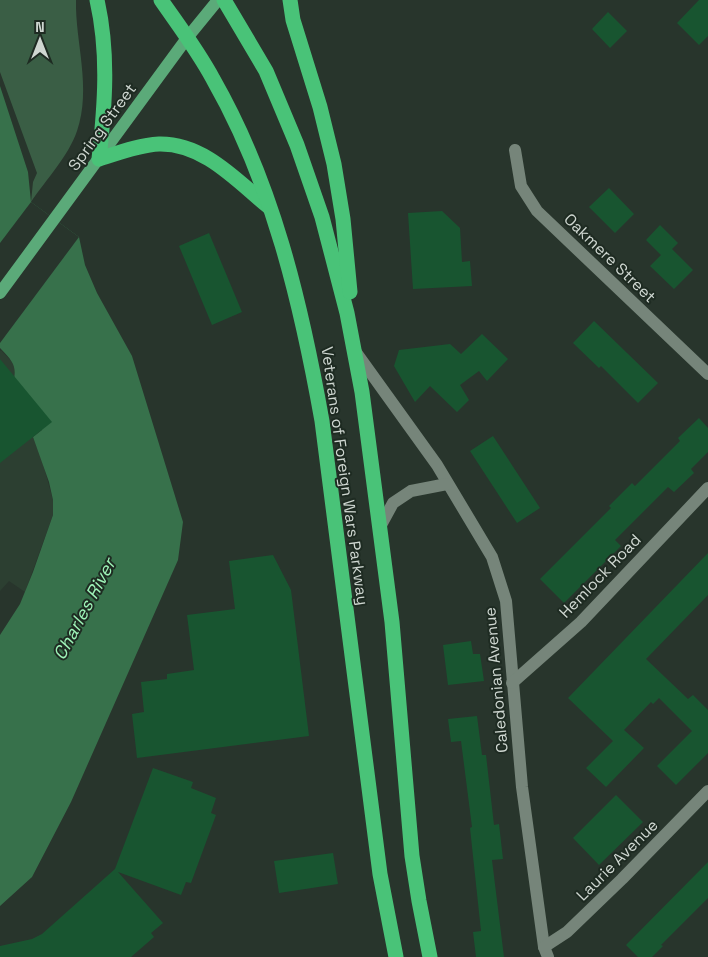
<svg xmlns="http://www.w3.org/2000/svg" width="708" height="957" viewBox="0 0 708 957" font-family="'Space Grotesk',sans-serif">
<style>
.built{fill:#2c3f31}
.green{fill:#3a5e45}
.water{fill:#37714b}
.pier{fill:#28352c}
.building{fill:#185530}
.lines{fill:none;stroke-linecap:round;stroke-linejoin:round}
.minor{stroke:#76857a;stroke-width:12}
.major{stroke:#5baa79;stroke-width:12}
.highway{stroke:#49c378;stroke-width:15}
.labels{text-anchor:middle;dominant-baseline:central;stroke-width:4;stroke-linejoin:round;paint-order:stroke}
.street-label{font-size:16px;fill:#cfd7d1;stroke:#1e2b22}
.water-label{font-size:18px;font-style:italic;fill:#9ef4b8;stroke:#1e2b22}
</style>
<rect width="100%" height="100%" fill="#28352c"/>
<!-- built -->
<path class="built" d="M1 350 15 365 16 368 57 425 33 437 42 460 53 500V515L25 592 9 581 0 591V351Z"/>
<!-- green -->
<path class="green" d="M0 0H76C75 42 92 88 77 131 69 155 46 180 31 202L33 182 37 173 0 72Z"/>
<!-- water -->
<path class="water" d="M0 86 28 172 31 202 79 237 85 265 97 293 132 356 183 522 178 560 71 802 32 877 0 906V635L20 604 33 572 53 515V500L49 482 33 437 42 430 12 392C16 368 18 366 0 348Z"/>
<!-- pier -->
<path class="pier" d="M31 202 79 237 0 343V243Z"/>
<!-- building -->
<g class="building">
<path d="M699 0H708V36L699 45 677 23Z"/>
<path d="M608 12 627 31 610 48 592 29Z"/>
<path d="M609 188 634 214 615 233 589 207Z"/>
<path d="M442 211 460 228 462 262 470 261 472 286 413 289 408 213Z"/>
<path d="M660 225 678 243 672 249 693 270 674 289 650 266 661 255 646 240Z"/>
<path d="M209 233 242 312 212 325 179 246Z"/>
<path d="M594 321 658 383 638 403 601 366 599 368 573 343Z"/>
<path d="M482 334 508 359 487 381 479 371 460 385 469 400 457 412 430 386 415 402 394 366 399 350 450 344 461 354Z"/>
<path d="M0 359 52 422 0 463Z"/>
<path d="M699 418 708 428V452L691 469 694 473 674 492 668 487 615 540 621 546 564 603 540 579 611 508 609 506 632 483 635 486 680 441 678 438Z"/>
<path d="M493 436 540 508 517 523 470 451Z"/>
<path d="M708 553V595L646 659 688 699 693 695 708 710V753L676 785 657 766 692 731 659 698 653 704 651 702 624 730 644 748 606 787 586 768 613 741 568 698Z"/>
<path d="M273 555 291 590 309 736 137 758 132 714 144 712 141 682 167 679V674L194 670 187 615 235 609 229 561Z"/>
<path d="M471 641 473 654H480L484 681 448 685 443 645Z"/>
<path d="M477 716 482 755H486L494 825 499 824 503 859 492 860 504 957H476L473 932 481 931 470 828 472 827 461 741 451 742 448 719Z"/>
<path d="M153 768 193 782 191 788 216 798 211 813 216 815 191 883 186 882 181 895 118 872 163 923 151 933 154 937 131 957H0V946L32 939 42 934 115 869Z"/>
<path d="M616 795 643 822 599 865 573 838Z"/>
<path d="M333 853 338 884 279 893 274 861Z"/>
<path d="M708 862V898L661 945 663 946 652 957H638L626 945Z"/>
</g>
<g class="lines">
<!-- minor -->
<g class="minor">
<path d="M515 150 521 186 537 211 708 374"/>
<path d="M355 351 437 465 492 557 506 601 522 787 544 947 548 957"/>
<path d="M380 527 393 503 411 491 447 484"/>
<path d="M512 683 581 622 708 488"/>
<path d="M544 947 567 932 622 879 708 791"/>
</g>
<!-- major -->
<path class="major" d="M0 293 187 38 218 0"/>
<!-- highway -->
<g class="highway">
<path d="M97 0C109 53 105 105 99 159 118 153 139 145 159 144 204 143 237 181 269 207"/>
<path d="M161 0C179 26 198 51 213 79 273 184 301 303 322 421L380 874 396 957"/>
<path d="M224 0 266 71 297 145 322 217 347 313 362 392 392 622 412 856 419 901 430 957"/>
<path d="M290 0 293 20 320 107 334 164 343 219 350 292"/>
</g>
</g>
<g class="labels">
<!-- street labels -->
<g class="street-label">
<text transform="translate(102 127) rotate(-54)">Spring Street</text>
<text transform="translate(610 258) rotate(44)">Oakmere Street</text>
<text transform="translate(345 476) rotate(82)">Veterans of Foreign Wars Parkway</text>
<text transform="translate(600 576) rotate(-46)">Hemlock Road</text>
<text transform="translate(496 680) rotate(-95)">Caledonian Avenue</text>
<text transform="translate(617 860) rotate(-45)">Laurie Avenue</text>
</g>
<!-- water labels -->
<g class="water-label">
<text transform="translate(84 609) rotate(-62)">Charles River</text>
</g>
</g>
<!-- north arrow -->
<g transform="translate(40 40)" stroke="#1e2b22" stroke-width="4" paint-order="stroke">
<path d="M0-4L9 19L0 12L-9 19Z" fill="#cfd7d1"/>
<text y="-8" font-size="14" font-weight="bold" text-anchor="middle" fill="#cfd7d1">N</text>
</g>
</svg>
